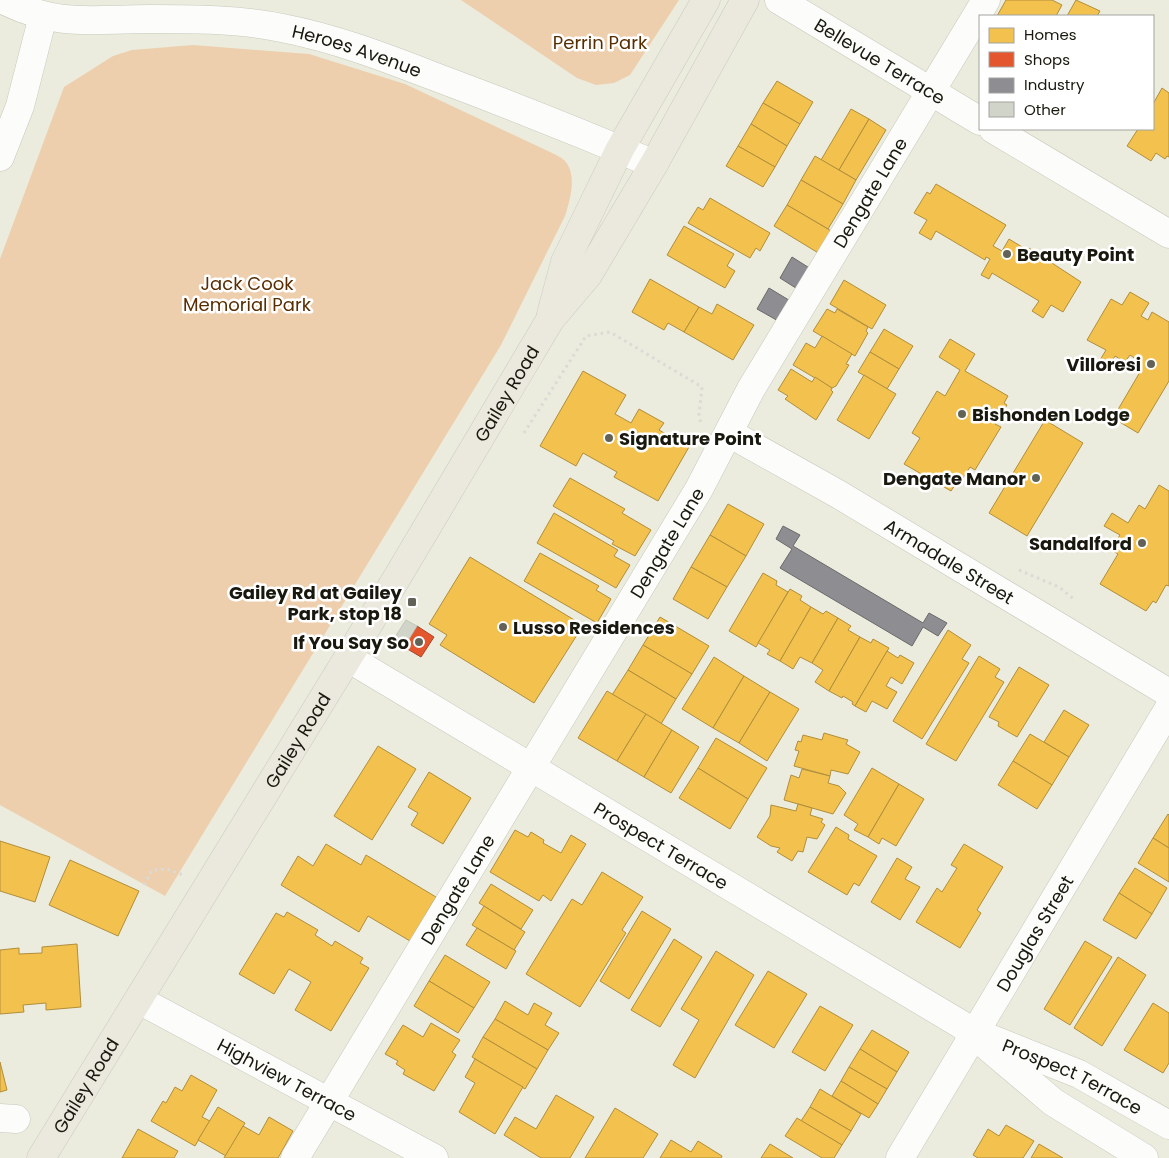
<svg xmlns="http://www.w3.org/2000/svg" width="1169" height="1158" viewBox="0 0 1169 1158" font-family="Poppins,sans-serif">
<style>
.green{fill:#edcfae}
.homes{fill:#f2c14e;stroke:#b18e3b}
.shops{fill:#e4572e;stroke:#a74425}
.industry{fill:#8d8d92;stroke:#6a6a6b}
.building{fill:#d1d4c9;stroke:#c3c7bb}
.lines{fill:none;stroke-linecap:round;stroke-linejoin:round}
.minor-casing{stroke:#c7c8bc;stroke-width:29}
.major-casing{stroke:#cacac3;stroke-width:29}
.path{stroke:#dadad6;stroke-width:3;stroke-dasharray:2.5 4;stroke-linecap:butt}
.minor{stroke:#fcfcfa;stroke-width:28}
.major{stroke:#ebe8dd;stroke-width:28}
.poi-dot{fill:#626257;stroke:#fff;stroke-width:2}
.labels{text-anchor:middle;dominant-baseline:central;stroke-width:5;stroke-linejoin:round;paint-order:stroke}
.park-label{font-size:18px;fill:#582d00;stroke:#fff}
.street-label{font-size:18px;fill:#18180f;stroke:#fff}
.poi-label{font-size:18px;font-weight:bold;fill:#18180f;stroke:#fff;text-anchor:end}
</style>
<rect width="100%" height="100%" fill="#ebecdd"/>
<!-- green -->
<g class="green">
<path d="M461 0H679L630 75 614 83 596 85 577 78Z"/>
<path d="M193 45 309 54 405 84 550 152C554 154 561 157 564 160 578 174 570 200 565 216L501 345 165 896 0 805V259L64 87 113 56 132 50Z"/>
</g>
<!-- homes -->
<g class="homes">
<path d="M1006 0H1052L1062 5 1056 16H997Z"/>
<path d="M1076 0 1100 11 1097 16H1067Z"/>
<path d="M777 81 813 102 800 124 763 103Z"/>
<path d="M1162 88 1169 93V157L1167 156 1165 159 1156 153 1151 161 1127 146 1138 129H1153V104Z"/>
<path d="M763 103 800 124 787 146 751 124Z"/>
<path d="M851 109 869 119 839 170 821 160Z"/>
<path d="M869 119 886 130 856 180 839 170Z"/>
<path d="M751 124 787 146 775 167 738 146Z"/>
<path d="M738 146 775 167 763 187 726 166Z"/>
<path d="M815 156 856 180 843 204 801 180Z"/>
<path d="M801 180 843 204 828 229 787 205Z"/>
<path d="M936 184 1006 225 993 246 1002 251 1009 239 1027 250 1029 248 1081 282 1063 312 1051 305 1043 318 1032 311 1039 301 992 273 989 279 981 275 990 259 986 257 985 260 936 231 931 240 919 233 927 220 914 213 927 192 930 194Z"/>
<path d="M710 198 770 233 760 251 756 248 750 258 688 223 698 207 703 210Z"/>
<path d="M787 205 833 232 820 254 774 226Z"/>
<path d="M684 226 734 254 727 266 735 271 725 288 667 255Z"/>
<path d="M650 279 699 307 684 332 668 323 664 330 632 312Z"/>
<path d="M844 280 886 305 872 329 830 304Z"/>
<path d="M1130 292 1149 303 1141 316 1148 320 1152 312 1169 322V381L1138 433 1113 418 1140 372 1131 368 1136 359 1130 355 1125 362 1115 356 1109 366 1100 360 1106 350 1087 340 1111 299 1122 305Z"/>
<path d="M717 304 754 325 733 360 684 332 699 307 712 314Z"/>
<path d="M827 309 835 313 837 309 868 327 866 331 868 333 855 356 813 331Z"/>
<path d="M884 329 913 346 899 369 870 352Z"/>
<path d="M822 336 852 354 846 364 849 365 836 386 832 388 793 365 806 343 815 348Z"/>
<path d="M950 339 975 354 965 371 1008 396 1004 403 1007 405 995 424 1001 427 975 470 970 467 958 486 955 485 951 491 904 464 920 438 912 433 937 391 945 396 960 370 939 357Z"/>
<path d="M870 352 899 369 887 389 858 372Z"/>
<path d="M791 369 812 382 815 377 832 388 831 390 833 392 816 420 785 399 788 396 778 390Z"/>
<path d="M583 371 626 395 615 414 631 423 639 409 664 423 659 430 689 447 658 501 614 477 617 472 583 453 576 466 540 446Z"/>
<path d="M864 375 896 394 869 439 837 420Z"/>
<path d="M1045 420 1083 443 1027 536 989 513Z"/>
<path d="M570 478 625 509 622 513 651 530 635 556 612 544 614 541 553 506Z"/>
<path d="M1159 485 1169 491V586L1166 585 1156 603 1153 601 1146 611 1100 584 1118 554 1111 550 1120 535 1104 526 1112 513 1128 523 1139 505 1145 509Z"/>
<path d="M728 504 764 524 746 556 710 535Z"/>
<path d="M554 513 618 550 614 556 630 565 616 588 537 543Z"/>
<path d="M710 535 746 556 727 587 691 567Z"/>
<path d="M540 553 599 586 596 590 611 599 597 623 524 581Z"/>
<path d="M470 557 576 621 570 631 577 635 534 703 440 645 447 635 429 624Z"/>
<path d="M691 567 727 587 708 619 673 599Z"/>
<path d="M763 573 777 581 776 585 788 592 756 647 729 631Z"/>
<path d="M790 589 802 596 800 600 811 607 780 661 767 654 770 650 758 643Z"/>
<path d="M811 607 823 614 826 611 838 618 812 663 800 657 793 669 780 661Z"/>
<path d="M660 617 709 646 692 674 643 645Z"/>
<path d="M838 618 851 626 848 630 860 637 829 691 815 682 823 670 812 663Z"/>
<path d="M948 630 971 645 962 659 969 663 922 739 893 721Z"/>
<path d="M860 637 871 643 873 639 889 648 855 706 852 704 853 702 843 696 842 698 829 691Z"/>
<path d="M643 645 692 674 676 699 628 670Z"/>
<path d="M887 651 898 658 900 655 914 663 902 684 891 677 886 686 897 692 887 709 872 701 866 712 855 706Z"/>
<path d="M979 656 1000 669 995 677 1004 682 956 761 926 744Z"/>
<path d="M714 657 744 676 713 728 682 709Z"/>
<path d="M1019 667 1049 685 1017 737 998 726 999 722 989 717Z"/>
<path d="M628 670 676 699 661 724 612 695Z"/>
<path d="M744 676 770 692 739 743 713 728Z"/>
<path d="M607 691 646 714 617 761 578 738Z"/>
<path d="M770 692 799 709 767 761 739 743Z"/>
<path d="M1064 710 1089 725 1069 757 1044 742Z"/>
<path d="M646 714 672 730 644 777 617 761Z"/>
<path d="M672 730 699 747 671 793 644 777Z"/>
<path d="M824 733 848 740 846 744 860 752 848 774 831 770 830 776 794 766 799 751 795 750 798 741 801 742 803 735 822 740Z"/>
<path d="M1030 734 1069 757 1052 785 1013 761Z"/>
<path d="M716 738 767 768 748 799 698 768Z"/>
<path d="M378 746 416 769 372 840 334 816Z"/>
<path d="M1013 761 1052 785 1037 809 998 785Z"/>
<path d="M698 768 748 799 730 829 679 798Z"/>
<path d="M872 768 899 784 868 837 854 830 858 824 844 815Z"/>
<path d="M802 769 830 776 828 783 839 786 846 793 833 814 784 800 791 775 799 778Z"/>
<path d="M429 772 471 798 443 844 411 825 418 813 408 807Z"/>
<path d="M899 784 924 799 896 846 882 838 879 844 868 837Z"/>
<path d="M798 804 812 808 810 815 823 819 821 822 825 825 817 839 807 837 803 852 798 851 792 861 777 852 780 848 771 846 757 837 770 816 771 805 796 811Z"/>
<path d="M1168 814 1169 815V848L1153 838Z"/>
<path d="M836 827 849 835 848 839 877 856 859 886 854 883 847 895 808 872Z"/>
<path d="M515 830 528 837 531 832 544 840 543 843 561 853 571 835 586 844 551 901 543 895 539 901 490 872Z"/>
<path d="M1153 838 1169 848V882L1138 863Z"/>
<path d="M0 841 50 857 35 902 0 891Z"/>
<path d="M326 844 361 865 366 855 436 897 410 941 368 916 359 932 281 885 298 856 313 866Z"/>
<path d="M964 844 1003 867 977 910 981 913 960 948 916 922 937 888 942 892 957 868 951 865Z"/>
<path d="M897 858 912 867 905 879 920 887 900 920 871 902Z"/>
<path d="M70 860 139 891 118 936 49 905Z"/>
<path d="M1135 868 1167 888 1152 914 1119 893Z"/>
<path d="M602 872 643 897 622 930 626 933 580 1007 526 974 572 899 582 905Z"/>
<path d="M491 884 533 910 521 929 479 903Z"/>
<path d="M1119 893 1152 914 1136 939 1103 920Z"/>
<path d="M484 906 525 932 514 950 472 925Z"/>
<path d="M642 911 671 929 629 999 600 981Z"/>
<path d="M287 912 318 930 315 935 332 946 335 941 363 958 360 963 369 968 331 1031 295 1010 311 982 289 969 274 994 239 974 276 913 284 917Z"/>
<path d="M477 928 516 951 506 969 466 945Z"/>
<path d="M674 939 702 957 660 1027 631 1010Z"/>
<path d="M1085 941 1112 957 1070 1025 1044 1009Z"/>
<path d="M77 944 81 1007 46 1010V1003L23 1005 24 1012 0 1014V950L19 948V954L42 953V947Z"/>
<path d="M716 951 754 975 695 1078 673 1065 699 1020 681 1009Z"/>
<path d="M445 955 490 982 474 1008 429 981Z"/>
<path d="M1118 957 1146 975 1102 1046 1074 1028Z"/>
<path d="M768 971 807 994 774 1048 735 1025Z"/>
<path d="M429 981 474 1008 458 1033 414 1006Z"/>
<path d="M505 1001 528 1015 534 1003 552 1013 545 1025 559 1033 548 1050 495 1019Z"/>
<path d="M1153 1003 1169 1013V1063L1163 1073 1124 1050Z"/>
<path d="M820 1006 853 1025 825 1071 792 1052Z"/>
<path d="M495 1019 548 1050 537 1069 483 1037Z"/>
<path d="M431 1023 460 1040 452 1052 456 1055 434 1091 403 1074 405 1070 396 1064 398 1061 385 1054 403 1025 423 1037Z"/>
<path d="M872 1030 909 1052 897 1072 860 1049Z"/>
<path d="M483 1037 537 1069 525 1089 472 1057Z"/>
<path d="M860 1049 897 1072 887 1089 849 1067Z"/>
<path d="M475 1059 523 1087 495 1134 459 1112 475 1083 465 1077Z"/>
<path d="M0 1062 7 1090 0 1092Z"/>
<path d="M849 1067 887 1089 878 1104 841 1081Z"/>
<path d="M191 1075 217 1090 202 1117 210 1121 195 1146 151 1121 163 1101 166 1103 175 1087 182 1091Z"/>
<path d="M841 1081 878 1104 869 1118 832 1096Z"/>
<path d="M820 1089 861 1114 851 1131 810 1107Z"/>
<path d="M556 1095 594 1117 570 1158H541L504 1135 515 1117 536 1129Z"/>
<path d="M218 1107 245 1123 226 1156 198 1140Z"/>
<path d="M810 1107 851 1131 842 1145 801 1121Z"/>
<path d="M615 1108 658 1134 643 1158H585Z"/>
<path d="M269 1117 293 1131 278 1158H224L243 1126 259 1135Z"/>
<path d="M797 1118 842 1145 834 1158H822L785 1136Z"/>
<path d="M1006 1125 1034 1141 1023 1158H978L973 1155 988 1129 999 1136Z"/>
<path d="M138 1129 178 1151 174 1158H122Z"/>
<path d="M671 1140 691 1152 698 1141 722 1156 721 1158H660Z"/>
<path d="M770 1144 793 1158H761Z"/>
<path d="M1039 1144 1063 1158H1031Z"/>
</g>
<!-- shops -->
<path class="shops" d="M417 626 434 637 421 657 404 647Z"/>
<!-- industry -->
<g class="industry">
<path d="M792 257 811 269 799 290 780 278Z"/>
<path d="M769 288 792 302 780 322 757 309Z"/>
<path d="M783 526 800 535 793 546 923 623 929 613 947 623 938 636 923 627 912 646 780 568 792 549 776 539Z"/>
</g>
<!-- building -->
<path class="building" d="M406 620 417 626 404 647 393 640Z"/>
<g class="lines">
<defs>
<g id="minor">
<path id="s1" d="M3 0C60 28 90 19 150 19 194 19 239 19 282 28 334 38 384 57 433 76 508 104 581 133 654 164"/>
<path id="s2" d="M779 0 980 121"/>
<path d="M993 129 1169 234"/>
<path d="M0 157 20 106 43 16"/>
<path id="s3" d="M729 433 838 494 1169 693"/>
<path id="s4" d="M348 658 962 1025 1053 1102 1144 1158"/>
<path id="s5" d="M139 1000 434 1158"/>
<path id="s6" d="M989 1038 1079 1074 1169 1125"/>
<path d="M0 1118 16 1119"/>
<path id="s7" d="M295 1158 699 489 751 389 986 0"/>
<path id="s8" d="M900 1158 1169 708"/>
</g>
<g id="major">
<path d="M551 314 565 262 620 149 706 0"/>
<path id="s9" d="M41 1158 395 581 550 320 588 275 654 164 745 0"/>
</g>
</defs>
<!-- minor casing -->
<use href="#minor" class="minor-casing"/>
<!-- major casing -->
<use href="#major" class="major-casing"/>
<!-- path -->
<g class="path">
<path d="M524 433 586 336 610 332 702 387 699 414 701 424"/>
<path d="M1019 570 1059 587 1075 600"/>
<path d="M144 885 152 870 167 869 183 875"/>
</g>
<!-- minor -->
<use href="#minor" class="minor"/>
<!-- major -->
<use href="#major" class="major"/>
</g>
<!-- markers -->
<g class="poi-dot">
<circle cx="1007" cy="254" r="5"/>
<circle cx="1151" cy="364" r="5"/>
<circle cx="962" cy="414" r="5"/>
<circle cx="609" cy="438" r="5"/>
<circle cx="1036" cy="478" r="5"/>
<circle cx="1142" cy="543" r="5"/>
<rect x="407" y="597" width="10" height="10" rx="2.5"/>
<circle cx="503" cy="627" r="5"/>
<circle cx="419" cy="642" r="5"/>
</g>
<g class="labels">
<!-- park labels -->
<g class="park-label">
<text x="600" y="42">Perrin Park</text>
<text x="247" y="283">Jack Cook<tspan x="247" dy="21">Memorial Park</tspan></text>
</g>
<!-- street labels -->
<g class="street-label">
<text stroke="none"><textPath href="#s1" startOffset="361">Heroes Avenue</textPath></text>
<text stroke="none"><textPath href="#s2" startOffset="118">Bellevue Terrace</textPath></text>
<text stroke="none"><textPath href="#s7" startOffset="1124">Dengate Lane</textPath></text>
<text stroke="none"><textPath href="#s9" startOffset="895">Gailey Road</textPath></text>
<text stroke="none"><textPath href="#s7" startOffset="719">Dengate Lane</textPath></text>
<text stroke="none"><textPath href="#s3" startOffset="255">Armadale Street</textPath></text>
<text stroke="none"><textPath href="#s9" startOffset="490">Gailey Road</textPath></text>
<text stroke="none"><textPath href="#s4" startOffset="365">Prospect Terrace</textPath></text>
<text stroke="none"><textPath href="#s7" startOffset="314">Dengate Lane</textPath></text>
<text stroke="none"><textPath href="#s8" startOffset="262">Douglas Street</textPath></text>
<text stroke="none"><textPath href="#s6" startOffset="92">Prospect Terrace</textPath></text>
<text stroke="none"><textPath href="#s5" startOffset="168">Highview Terrace</textPath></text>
<text stroke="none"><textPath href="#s9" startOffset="85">Gailey Road</textPath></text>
</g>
<!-- poi labels -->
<g class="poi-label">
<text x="1017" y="254" text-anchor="start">Beauty Point</text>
<text x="1141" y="364">Villoresi</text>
<text x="972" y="414" text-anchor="start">Bishonden Lodge</text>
<text x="619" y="438" text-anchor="start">Signature Point</text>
<text x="1026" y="478">Dengate Manor</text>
<text x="1132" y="543">Sandalford</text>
<text x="402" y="592">Gailey Rd at Gailey<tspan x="402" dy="21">Park, stop 18</tspan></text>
<text x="513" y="627" text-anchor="start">Lusso Residences</text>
<text x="409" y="642">If You Say So</text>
</g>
</g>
<!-- legend -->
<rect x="979" y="15" width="175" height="115" fill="#ffffff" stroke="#a3a39f"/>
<rect x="989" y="28" width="25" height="15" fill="#f2c14e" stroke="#a3a39f"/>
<text x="1024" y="40" font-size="15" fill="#18180f">Homes</text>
<rect x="989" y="52" width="25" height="15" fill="#e4572e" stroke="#a3a39f"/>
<text x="1024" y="65" font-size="15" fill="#18180f">Shops</text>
<rect x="989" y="78" width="25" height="15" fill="#8d8d92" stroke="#a3a39f"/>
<text x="1024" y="90" font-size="15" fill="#18180f">Industry</text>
<rect x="989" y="102" width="25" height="15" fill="#d1d4c9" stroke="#a3a39f"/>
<text x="1024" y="115" font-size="15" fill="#18180f">Other</text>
</svg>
